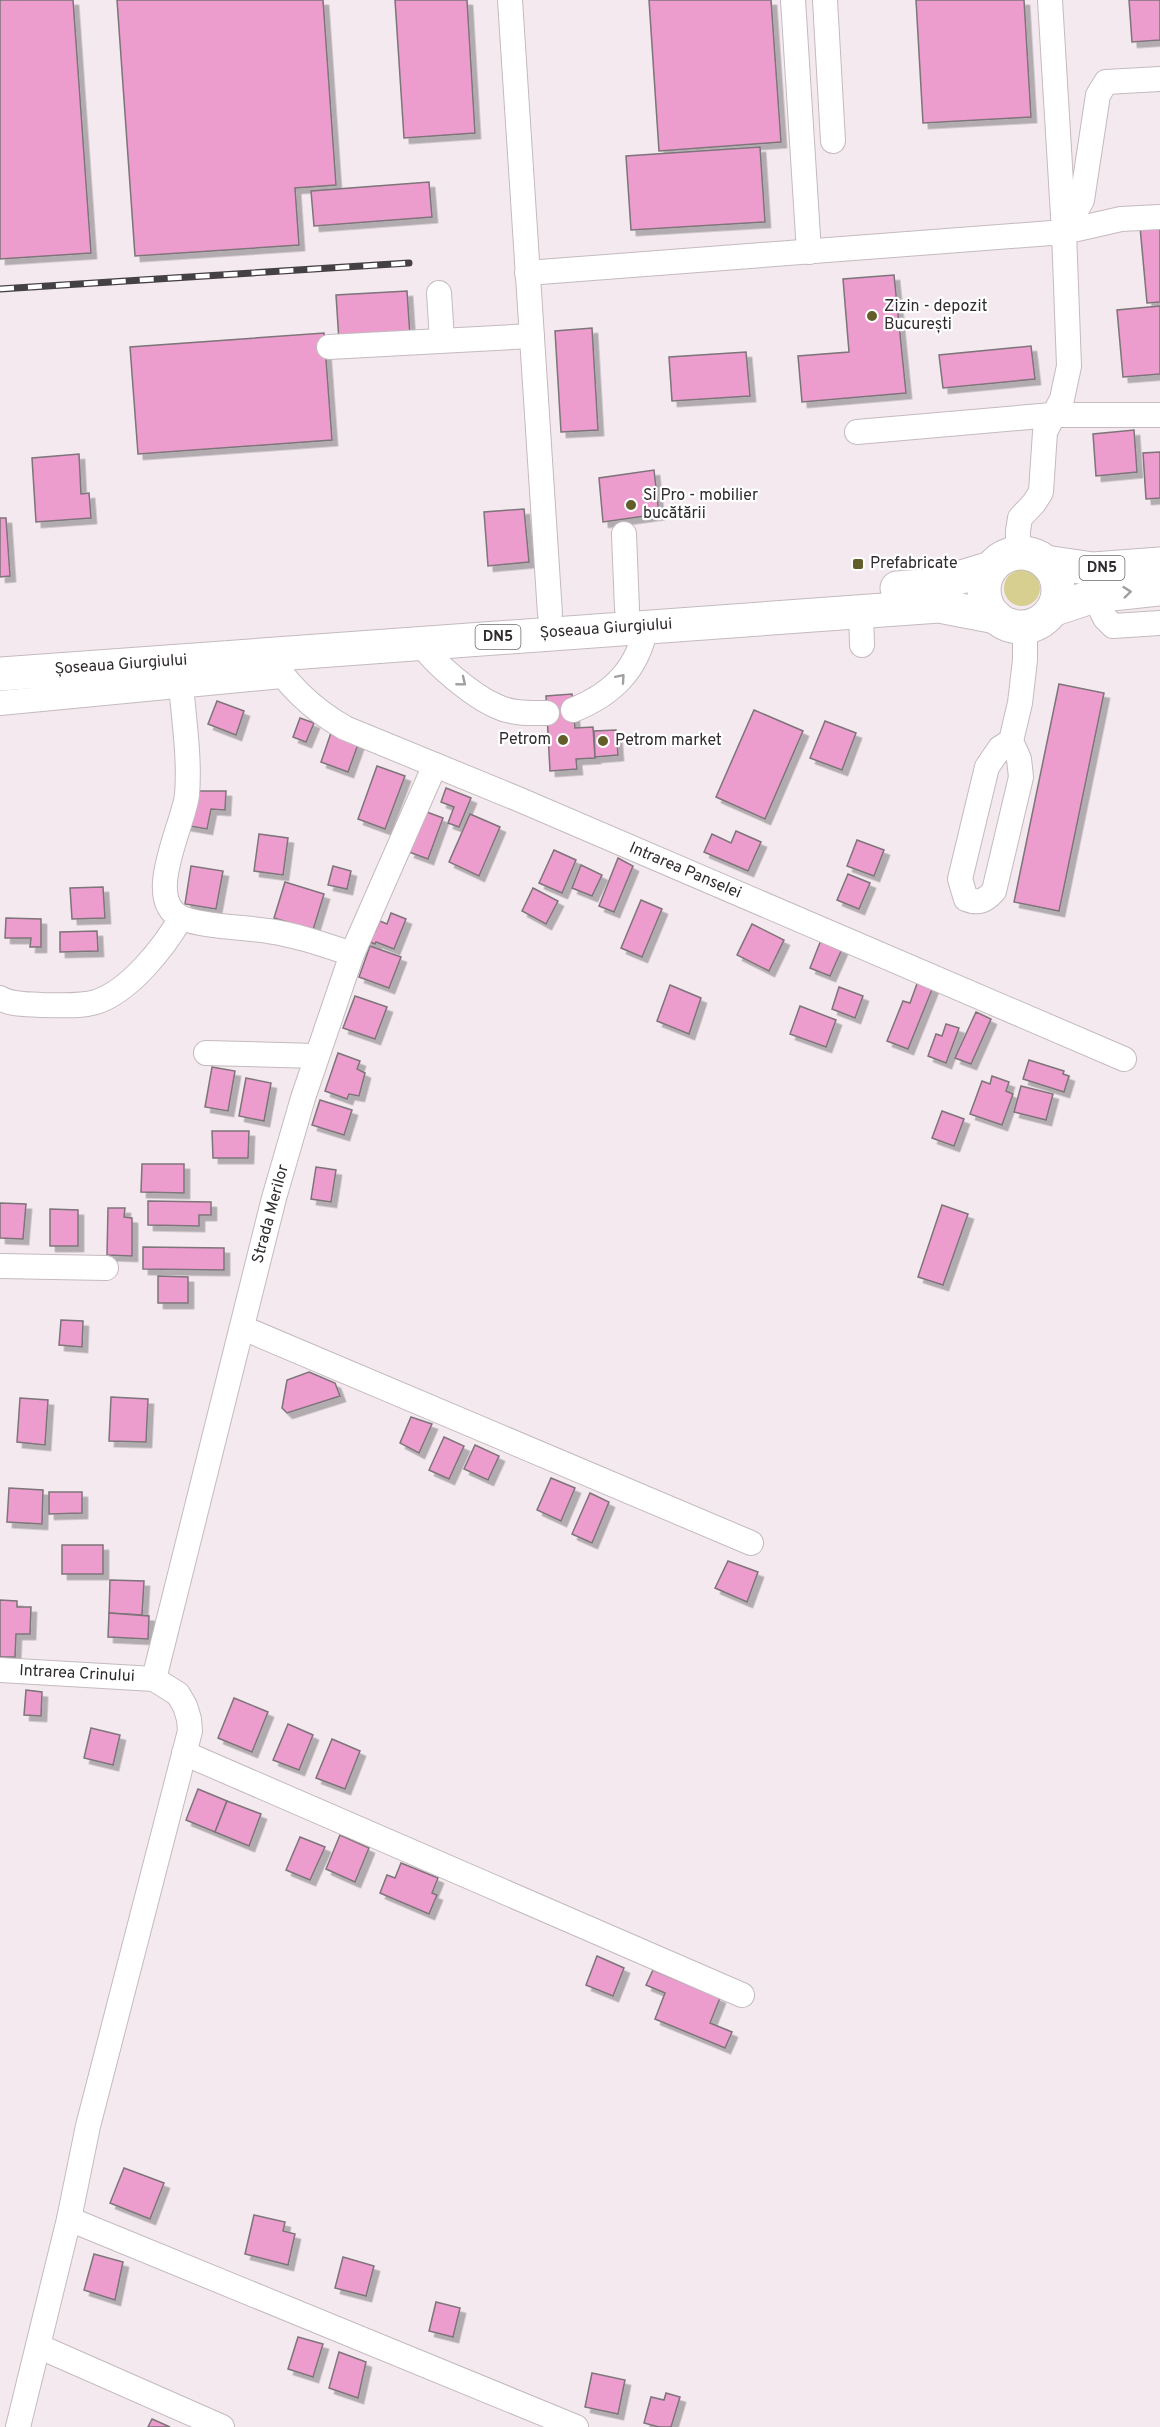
<svg xmlns="http://www.w3.org/2000/svg" width="1160" height="2427" viewBox="0 0 1160 2427" font-family="Overpass,sans-serif">
<style>
.green{fill:#d6cf90}
.building{fill:#ec9dcd;stroke:#7d7479;stroke-width:1.5;filter:url(#shadow)}
.lines{fill:none;stroke-linecap:round;stroke-linejoin:round}
.minor-casing{stroke:#c4babf;stroke-width:26}
.highway-casing{stroke:#c4babf;stroke-width:35}
.minor{stroke:#fff;stroke-width:24}
.highway{stroke:#fff;stroke-width:33}
.rail-casing{stroke:#454043;stroke-width:7}
.rail{stroke:#fff;stroke-width:4.5;stroke-dasharray:14;stroke-linecap:butt}
.oneway{stroke:#a1a0a1}
.poi-dot{fill:#635d2a;stroke:#fff;stroke-width:2}
.labels{text-anchor:middle;dominant-baseline:central;stroke-width:4.5;stroke-linejoin:round;paint-order:stroke}
.shield{fill:#fff;stroke:#6d6b6d;stroke-width:1.5}
.shield-label{font-size:15px;font-weight:bold;fill:#2f2b2e}
.poi-label{font-size:16px;fill:#2f2b2e;stroke:#fff;text-anchor:start}
.street-label{font-size:16px;fill:#2f2b2e;stroke:#fff}
</style>
<defs>
<filter id="shadow"><feDropShadow dx="5.5" dy="5.5" stdDeviation="0" flood-color="#0004"/></filter>
</defs>
<rect width="100%" height="100%" fill="#f3e9ee"/>
<!-- green -->
<circle class="green" cx="1022" cy="588" r="18"/>
<!-- building -->
<g class="building">
<path d="M0 0H73L91 253 0 259Z"/>
<path d="M117 0H323L336 185 295 188 299 245 135 256Z"/>
<path d="M395 0H467L475 133 404 138Z"/>
<path d="M649 0H771L781 142 659 151Z"/>
<path d="M916 0H1024L1031 117 923 123Z"/>
<path d="M1129 0H1160V40L1132 42Z"/>
<path d="M760 147 765 222 631 230 626 156Z"/>
<path d="M429 182 432 217 314 226 311 191Z"/>
<path d="M1160 225V302L1147 303 1140 227Z"/>
<path d="M894 275 906 393 802 402 798 356 849 352 843 279Z"/>
<path d="M407 291 410 336 339 341 336 295Z"/>
<path d="M1160 306V374L1123 377 1117 310Z"/>
<path d="M592 328 598 430 561 432 555 331Z"/>
<path d="M324 333 332 440 138 454 130 347Z"/>
<path d="M1031 346 1035 379 943 388 939 355Z"/>
<path d="M746 352 750 396 672 401 669 357Z"/>
<path d="M1134 430 1137 472 1096 476 1093 434Z"/>
<path d="M1160 452V498L1146 499 1143 453Z"/>
<path d="M79 454 81 494 89 493 91 518 36 522 32 458Z"/>
<path d="M654 470 659 514 603 522 599 478Z"/>
<path d="M524 509 529 562 488 566 484 512Z"/>
<path d="M0 518H6L10 576 0 577Z"/>
<path d="M1059 684 1104 693 1059 911 1014 902Z"/>
<path d="M572 694 575 728 593 727 595 758 576 759 577 769 550 771 546 696Z"/>
<path d="M217 701 244 711 236 735 208 724Z"/>
<path d="M754 710 803 731 765 819 716 797Z"/>
<path d="M300 718 314 723 306 742 293 737Z"/>
<path d="M825 721 856 733 842 770 810 758Z"/>
<path d="M332 730 360 739 348 772 321 762Z"/>
<path d="M616 730 618 755 595 757 594 731Z"/>
<path d="M377 766 405 776 385 829 358 819Z"/>
<path d="M446 788 471 798 459 827 448 823 454 807 441 802Z"/>
<path d="M194 791H226L225 810 211 809 207 829 184 825Z"/>
<path d="M424 811 443 818 428 859 409 852Z"/>
<path d="M470 814 500 827 479 876 449 862Z"/>
<path d="M736 831 761 842 748 871 704 852 712 834 731 843Z"/>
<path d="M259 834 288 838 283 875 254 871Z"/>
<path d="M857 840 884 850 874 876 847 866Z"/>
<path d="M554 850 576 860 562 893 539 883Z"/>
<path d="M618 858 633 866 614 912 599 906Z"/>
<path d="M581 865 602 875 592 896 572 888Z"/>
<path d="M191 866 223 871 216 909 185 904Z"/>
<path d="M333 866 351 871 347 889 328 885Z"/>
<path d="M848 874 870 883 859 909 837 900Z"/>
<path d="M285 882 324 894 313 930 274 918Z"/>
<path d="M103 887 105 918 72 919 70 888Z"/>
<path d="M533 888 558 901 546 924 522 911Z"/>
<path d="M641 900 662 909 642 957 621 948Z"/>
<path d="M391 913 406 919 394 949 376 942 375 944 365 940 369 930 375 932 380 921 387 924Z"/>
<path d="M6 918 41 919V947H30L31 938H5Z"/>
<path d="M752 924 784 940 769 971 737 955Z"/>
<path d="M97 931 98 951 60 952V932Z"/>
<path d="M821 940 842 949 830 976 810 968Z"/>
<path d="M370 946 401 957 389 988 359 977Z"/>
<path d="M918 981 933 987 908 1049 887 1041 903 1001 910 1003Z"/>
<path d="M670 985 701 998 689 1034 657 1021Z"/>
<path d="M839 987 863 996 855 1018 832 1009Z"/>
<path d="M355 996 387 1007 375 1039 343 1028Z"/>
<path d="M800 1006 836 1020 826 1047 790 1034Z"/>
<path d="M976 1012 991 1019 971 1064 955 1058Z"/>
<path d="M946 1024 959 1028 946 1063 928 1056 936 1034 942 1036Z"/>
<path d="M338 1053 360 1061 357 1069 365 1073 359 1096 349 1094 347 1099 325 1091Z"/>
<path d="M1029 1060 1064 1071 1063 1074 1069 1076 1064 1092 1023 1079Z"/>
<path d="M212 1067 235 1071 228 1111 205 1107Z"/>
<path d="M992 1076 1009 1082 1006 1091 1013 1094 1002 1125 970 1114 982 1081 990 1084Z"/>
<path d="M246 1078 271 1083 264 1121 239 1116Z"/>
<path d="M1021 1086 1053 1094 1046 1120 1014 1112Z"/>
<path d="M320 1100 352 1110 344 1135 312 1125Z"/>
<path d="M942 1111 964 1119 954 1146 932 1138Z"/>
<path d="M212 1131H249L248 1158H213Z"/>
<path d="M142 1164H184V1193L141 1192Z"/>
<path d="M316 1167 336 1170 331 1202 311 1199Z"/>
<path d="M148 1201 211 1202V1215H199V1226L148 1225Z"/>
<path d="M0 1203 26 1204 23 1239 0 1238Z"/>
<path d="M942 1205 968 1214 943 1285 918 1277Z"/>
<path d="M108 1208H125L124 1217 132 1218V1256L107 1255Z"/>
<path d="M50 1209 78 1210V1246H50Z"/>
<path d="M143 1247 224 1248V1270L143 1269Z"/>
<path d="M158 1276 188 1277V1303H158Z"/>
<path d="M61 1320 83 1321 82 1347 59 1345Z"/>
<path d="M309 1372 335 1383 340 1396 287 1413 282 1408 287 1380Z"/>
<path d="M111 1397 148 1399 146 1442 109 1441Z"/>
<path d="M20 1398 48 1400 45 1445 17 1442Z"/>
<path d="M411 1417 432 1424 419 1453 400 1443Z"/>
<path d="M444 1437 464 1446 449 1479 429 1470Z"/>
<path d="M475 1445 499 1456 488 1480 464 1469Z"/>
<path d="M551 1478 575 1488 561 1521 537 1510Z"/>
<path d="M9 1488 43 1490 42 1524 7 1522Z"/>
<path d="M49 1492H82V1513L49 1514Z"/>
<path d="M590 1493 609 1502 592 1543 572 1534Z"/>
<rect x="62" y="1545" width="41" height="29"/>
<path d="M728 1561 758 1572 747 1602 715 1588Z"/>
<path d="M110 1580 144 1581 142 1615 109 1613Z"/>
<path d="M0 1600 17 1601V1607H31L30 1634H16L15 1657H0Z"/>
<path d="M109 1613 149 1616 148 1639 108 1637Z"/>
<path d="M26 1690 42 1692 41 1716 24 1715Z"/>
<path d="M234 1698 268 1712 252 1752 218 1738Z"/>
<path d="M288 1724 313 1735 299 1770 273 1760Z"/>
<path d="M91 1728 120 1735 113 1765 84 1758Z"/>
<path d="M332 1739 360 1751 345 1789 316 1778Z"/>
<path d="M198 1789 227 1801 215 1832 186 1820Z"/>
<path d="M227 1801 261 1814 249 1846 215 1832Z"/>
<path d="M340 1835 369 1848 355 1882 326 1869Z"/>
<path d="M300 1837 325 1847 310 1880 286 1870Z"/>
<path d="M401 1863 438 1878 432 1893 437 1895 429 1914 380 1893 387 1875 395 1878Z"/>
<path d="M597 1956 624 1968 613 1996 586 1985Z"/>
<path d="M653 1970 720 1998 710 2023 732 2032 725 2048 655 2019 665 1993 646 1985Z"/>
<path d="M124 2168 164 2183 150 2219 110 2203Z"/>
<path d="M254 2215 285 2222 283 2231 295 2234 288 2265 245 2254Z"/>
<path d="M94 2254 123 2262 115 2300 84 2290Z"/>
<path d="M343 2257 374 2266 366 2296 335 2288Z"/>
<path d="M436 2302 460 2308 453 2337 429 2331Z"/>
<path d="M298 2337 323 2344 313 2377 288 2369Z"/>
<path d="M339 2352 366 2362 358 2398 329 2388Z"/>
<path d="M592 2373 625 2380 618 2414 585 2407Z"/>
<path d="M666 2393 680 2397 671 2427H659L644 2423 651 2397 664 2400Z"/>
<path d="M152 2419 170 2427H148Z"/>
</g>
<g class="lines">
<defs>
<g id="minor">
<path d="M510 0 550 614"/>
<path d="M793 0 809 252"/>
<path d="M825 0 833 141"/>
<path d="M1064 232 1082 200 1098 95 1106 82 1160 79"/>
<path d="M527 273 1064 232 1121 219 1160 217"/>
<path d="M439 293 442 340"/>
<path d="M329 347 532 336"/>
<path d="M857 432 1052 415H1160"/>
<path d="M624 534 627 609"/>
<path d="M1018 553V531L1020 518 1034 503 1041 492 1045 432 1062 399 1069 366 1064 232 1050 0"/>
<path d="M1094 596 1105 618 1113 626 1160 623"/>
<path d="M861 611 862 645"/>
<path d="M420 642C433 663 473 696 496 706 512 714 530 713 547 713"/>
<path d="M268 653C287 686 312 709 345 728L518 799 1124 1059"/>
<path d="M181 685C184 721 190 759 187 795 184 824 142 901 182 918 204 927 244 927 268 931 297 935 325 945 352 954"/>
<path d="M0 703 282 676"/>
<path d="M573 710C613 694 638 669 646 626"/>
<path d="M1011 741 1000 748 987 767 960 879 966 899C979 904 985 901 994 891L1021 777 1019 759 1011 741 1020 703 1025 660V627"/>
<path d="M0 998C11 1005 28 1004 41 1005 59 1005 79 1007 96 1002 130 991 164 947 181 918"/>
<path d="M206 1053 316 1056"/>
<path d="M0 1266 106 1268"/>
<path d="M243 1328 751 1543"/>
<path d="M0 1670 154 1679 178 1694 185 1706 189 1719 190 1731 88 2126 69 2219 18 2427"/>
<path d="M154 1679 274 1198 303 1098 352 954 435 765"/>
<path d="M184 1753 742 1995"/>
<path d="M69 2219 576 2427"/>
<path d="M38 2346 222 2427"/>
</g>
<g id="highway">
<circle cx="1021" cy="590" r="37"/>
<path d="M1045 562 1093 569 1160 564"/>
<path d="M897 588 935 585 991 568"/>
<path d="M1052 610 1094 596 1160 589"/>
<path d="M0 674 939 606 996 617"/>
</g>
</defs>
<!-- minor casing -->
<use href="#minor" class="minor-casing"/>
<!-- highway casing -->
<use href="#highway" class="highway-casing"/>
<!-- minor -->
<use href="#minor" class="minor"/>
<!-- highway -->
<use href="#highway" class="highway"/>
<defs>
<path id="rail" d="M0 289 409 263"/>
</defs>
<!-- rail casing -->
<use href="#rail" class="rail-casing"/>
<!-- rail -->
<use href="#rail" class="rail"/>
</g>
<!-- one-way arrows -->
<defs><path id="oneway-chevron" d="M-2-3.5L2.5 0L-2 3.5" fill="none" stroke-width="1.6" stroke-linecap="round" stroke-linejoin="round" transform="scale(1.5)"/></defs>
<g class="oneway">
<use href="#oneway-chevron" transform="translate(1127 592) rotate(-6)"/>
<use href="#oneway-chevron" transform="translate(621 678) rotate(-49)"/>
<use href="#oneway-chevron" transform="translate(462 682) rotate(39)"/>
</g>
<!-- markers -->
<g class="poi-dot">
<circle cx="872" cy="316" r="6"/>
<circle cx="631" cy="505" r="6"/>
<rect x="852" y="558" width="12" height="12" rx="3"/>
<circle cx="563" cy="740" r="6"/>
<circle cx="603" cy="741" r="6"/>
</g>
<g class="labels">
<!-- shield labels -->
<g class="shield">
<rect x="1079.5" y="556" width="45" height="24" rx="4.5"/>
<rect x="475.5" y="625" width="45" height="24" rx="4.5"/>
</g>
<g class="shield-label">
<text x="1102" y="568">DN5</text>
<text x="498" y="637">DN5</text>
</g>
<!-- poi labels -->
<g class="poi-label">
<text x="884" y="307">Zizin - depozit<tspan x="884" dy="18">București</tspan></text>
<text x="643" y="496">Si Pro - mobilier<tspan x="643" dy="18">bucătării</tspan></text>
<text x="870" y="564">Prefabricate</text>
<text x="551" y="740" text-anchor="end">Petrom</text>
<text x="615" y="741">Petrom market</text>
</g>
<!-- street labels -->
<g class="street-label">
<text transform="translate(606 629) rotate(-4)">Șoseaua Giurgiului</text>
<text transform="translate(121 665) rotate(-4)">Șoseaua Giurgiului</text>
<text transform="translate(685 871) rotate(23)">Intrarea Panselei</text>
<text transform="translate(271 1214) rotate(-75)">Strada Merilor</text>
<text transform="translate(77 1674) rotate(3)">Intrarea Crinului</text>
</g>
</g>
</svg>
